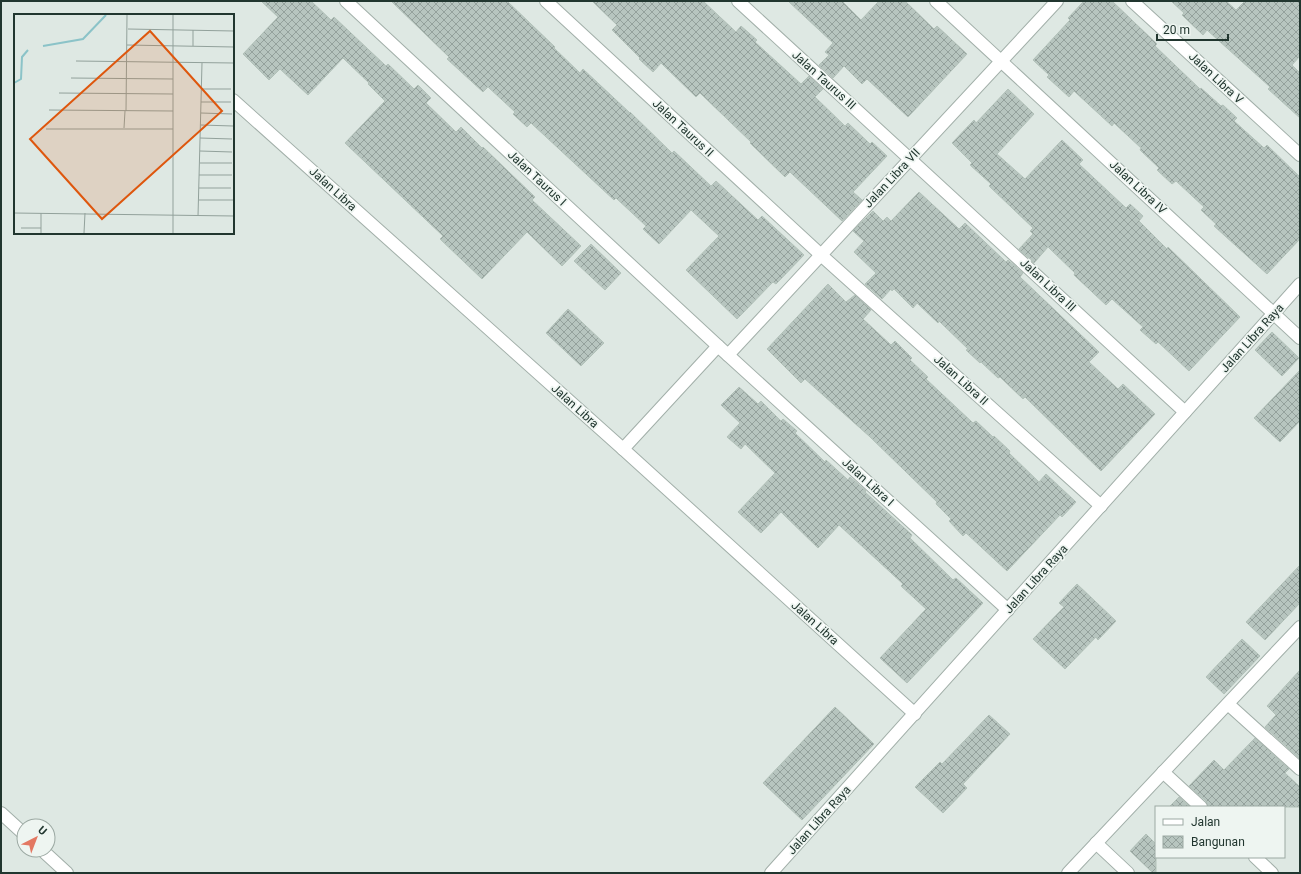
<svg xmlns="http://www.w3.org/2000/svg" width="1301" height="874" viewBox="0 0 1301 874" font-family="Roboto,sans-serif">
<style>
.building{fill:url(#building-cross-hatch);stroke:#b2c1b9}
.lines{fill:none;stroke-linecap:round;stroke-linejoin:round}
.street-casing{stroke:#a2afa9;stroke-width:14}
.street{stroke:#fff;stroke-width:12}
.labels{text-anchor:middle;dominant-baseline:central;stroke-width:3.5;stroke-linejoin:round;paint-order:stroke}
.street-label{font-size:12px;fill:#21362f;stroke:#eef5f1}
.inset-river{fill:none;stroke:#8bc3c8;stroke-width:2}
.inset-road{fill:none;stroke:#92a19b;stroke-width:1}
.view{fill:#de570e;fill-opacity:0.15;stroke:#de570e;stroke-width:2}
.inset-edge{fill:none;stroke:#21362f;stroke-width:2}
</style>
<defs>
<pattern id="building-cross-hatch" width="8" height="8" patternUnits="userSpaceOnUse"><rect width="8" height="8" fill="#b7c5bf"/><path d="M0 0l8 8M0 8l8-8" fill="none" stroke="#94a19c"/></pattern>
</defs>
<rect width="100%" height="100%" fill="#dee8e3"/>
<!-- building -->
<g class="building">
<path d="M261 1H311L331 20 334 17 386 66 388 64 414 89 418 85 431 98 426 103 456 132 461 127 482 148 483 147 535 197 532 200 581 246 562 266 527 232 482 279 440 239 443 236 345 143 385 101 368 84 369 83 343 58 308 95 280 69 269 80 243 54 278 17Z"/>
<path d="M391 1H507L555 47 554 48 580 73 583 69 630 113V112L672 153 674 151 711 186 716 181 758 220 762 216 804 255 776 284 773 282 737 319 686 270 719 236 691 210 659 244 643 229 646 226 616 198 614 200 531 123 527 127 513 114 515 112 488 87 483 92 447 59 449 57Z"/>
<path d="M592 1H703L736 32 741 26 757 40 755 42 801 84 809 76 823 89 815 97 845 126 848 123 870 144 872 142 887 156 853 192 862 200 842 221 790 172 785 177 750 143 751 142 700 93 696 97 661 63 653 72 639 59 640 58 612 30 617 25Z"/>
<path d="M788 1H842L861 20 879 1H905L934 29 937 26 967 54 908 117 867 79 862 84 844 66 833 78 819 65 829 55 825 52 833 43Z"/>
<path d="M1084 1H1112L1157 44 1155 46 1200 89 1201 88 1221 106 1223 105 1237 118 1234 121 1264 148 1267 145 1300 177V239L1267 274 1214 226 1216 224 1201 210 1204 207 1176 181 1172 184 1157 170 1159 168 1140 150 1141 148 1114 123 1112 126 1074 91 1069 97 1047 77 1049 75 1033 60 1070 20 1068 18Z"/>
<path d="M1171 1H1226L1236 10 1245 1H1300V56L1292 65 1300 73V118L1268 89 1270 87 1207 30 1203 35 1182 15 1184 13Z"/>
<path d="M1008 89 1034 114 997 154 1025 179 1062 140 1083 160 1079 164 1126 208 1130 204 1143 216 1139 221 1167 249 1168 247 1240 317 1189 371 1158 342 1156 344 1140 330 1143 327 1112 299 1106 305 1074 275 1075 273 1048 247 1034 263 1019 249 1033 234 1030 231 1033 228 989 186 991 184 970 165 972 163 952 143 974 120 976 123Z"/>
<path d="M919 192 959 229 965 223 1006 262 1008 260 1023 273 1020 277 1099 352 1089 362 1118 389 1123 384 1155 414 1101 471 1025 397 1023 399 1000 377 998 378 981 362 980 363 966 350 968 349 939 321 938 323 917 303 913 308 894 289 892 291 891 289 882 299 865 284 876 273 854 252 864 241 853 231 873 211 883 221 887 217 891 221Z"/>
<path d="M591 244 621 273 605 290 574 261Z"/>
<path d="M828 284 846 302 855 295 871 310 863 319 891 345 895 341 912 358 910 360 928 377 926 379 973 423 976 421 993 437 994 436 1010 451 1009 453 1039 482 1046 474 1076 502 1062 517 1060 515 1007 571 966 533 963 536 949 521 951 519 936 504 937 502 869 436 805 379 801 383 767 349Z"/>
<path d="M568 309 604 343 581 366 546 333Z"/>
<path d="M1272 332 1299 358 1282 376 1255 350Z"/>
<path d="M1300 370V421L1280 442 1254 418Z"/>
<path d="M739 387 758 404 761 401 781 421 783 419 797 431 795 433 825 462 826 460 848 480 850 477 866 491 865 492 912 535 910 538 953 580 956 578 983 603 907 683 880 658 926 609 901 586 903 584 839 525 818 548 781 512 761 533 738 512 775 473 745 444 741 449 727 437 740 423 721 405Z"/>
<path d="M1300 565V603L1265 640 1246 622Z"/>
<path d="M1077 584 1116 621 1098 640 1096 637 1065 669 1033 639 1064 607 1059 603Z"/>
<path d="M1242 639 1260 656 1224 694 1206 677Z"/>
<path d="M1300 670V758H1299L1265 727 1276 715 1267 706Z"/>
<path d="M835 707 874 744 802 820 763 783Z"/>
<path d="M989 715 1010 734 963 784 967 788 943 813 915 787 940 762 942 764Z"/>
<path d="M1255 738 1289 769 1285 773 1300 787V807H1208L1206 801 1189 786 1214 760 1224 770Z"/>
<path d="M1179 797 1190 807H1169Z"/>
<path d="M1146 834 1156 844V873H1153L1130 851Z"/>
</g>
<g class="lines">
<defs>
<g id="street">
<path d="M346 1 718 346 1008 610"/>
<path d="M546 1 821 255 1101 506"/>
<path d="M738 1 1185 412"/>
<path d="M936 1 1300 338"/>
<path d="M1132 1 1300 155"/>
<path d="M233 100 623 449 915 714"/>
<path d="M728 355 1057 1"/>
<path d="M623 449 718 346"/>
<path d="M1228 704 1300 769"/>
<path d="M1163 772 1201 807"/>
<path d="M1 813 24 834"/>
<path d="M1096 843 1128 873"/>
<path d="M42 850 67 873"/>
<path d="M1255 857 1272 873"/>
<path d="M771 873 1300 284"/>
<path d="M1068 873 1300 627"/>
</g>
</defs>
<!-- street casing -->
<use href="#street" class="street-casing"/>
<!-- street -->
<use href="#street" class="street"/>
</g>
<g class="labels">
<!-- street labels -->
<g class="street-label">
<text transform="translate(1216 78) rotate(43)">Jalan Libra V</text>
<text transform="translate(824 80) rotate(42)">Jalan Taurus III</text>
<text transform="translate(683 128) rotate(43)">Jalan Taurus II</text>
<text transform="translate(537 178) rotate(43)">Jalan Taurus I</text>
<text transform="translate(892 178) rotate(-47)">Jalan Libra VII</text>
<text transform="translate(1138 187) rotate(43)">Jalan Libra IV</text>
<text transform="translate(333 189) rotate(42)">Jalan Libra</text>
<text transform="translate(1048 285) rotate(43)">Jalan Libra III</text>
<text transform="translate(1252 338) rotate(-48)">Jalan Libra Raya</text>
<text transform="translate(961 380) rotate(42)">Jalan Libra II</text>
<text transform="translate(575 406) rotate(42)">Jalan Libra</text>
<text transform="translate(868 482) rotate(42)">Jalan Libra I</text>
<text transform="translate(1036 579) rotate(-48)">Jalan Libra Raya</text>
<text transform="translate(815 623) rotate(42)">Jalan Libra</text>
<text transform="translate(819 820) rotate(-48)">Jalan Libra Raya</text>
</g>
</g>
<!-- overview -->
<g transform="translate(14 14)">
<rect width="220" height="220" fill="#dee8e3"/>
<path class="inset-river" d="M29 32 69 25 92 1M0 69 7 65 8 43 14 36"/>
<path class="inset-road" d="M159 1V219M114 15 220 17M113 31 220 33M179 32V16M62 47 220 49M57 64 159 65M187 75H217M45 79 159 80M187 88H217M35 96 159 97M112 97 113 1M187 99 218 100M187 111 219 112M110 114 111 97M32 115H159M186 124 218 125M186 137 218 138M186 149H218M185 161H218M185 174H217M185 186H219M0 199 220 202M184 202 188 49M7 214H27M27 219V199M70 219 71 199"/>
<path class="view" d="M136 17 208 97 88 205 16 125Z"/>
<rect width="220" height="220" class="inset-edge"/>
</g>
<!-- border -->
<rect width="1301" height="874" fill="none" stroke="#21362f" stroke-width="4"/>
<!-- legend -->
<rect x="1155" y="806" width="130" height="52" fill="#eef5f1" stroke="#9ca9a3"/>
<rect x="1163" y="819" width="20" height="6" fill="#ffffff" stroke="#9ca9a3"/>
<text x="1191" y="826" font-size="12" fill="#21362f">Jalan</text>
<rect x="1163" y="836" width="20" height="12" fill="url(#building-cross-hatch)" stroke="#9ca9a3"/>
<text x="1191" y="846" font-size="12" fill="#21362f">Bangunan</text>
<!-- north arrow -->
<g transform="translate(36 838) rotate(42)"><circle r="19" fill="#eef5f1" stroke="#9ca9a3"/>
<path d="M0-3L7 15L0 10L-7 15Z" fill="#e37862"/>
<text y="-6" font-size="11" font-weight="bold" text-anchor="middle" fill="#21362f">U</text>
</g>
<!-- scale -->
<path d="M1157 34v6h71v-6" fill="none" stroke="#21362f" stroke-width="2"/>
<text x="1163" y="34" font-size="12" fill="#21362f" stroke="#eef5f1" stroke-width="3" paint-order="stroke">20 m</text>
</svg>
